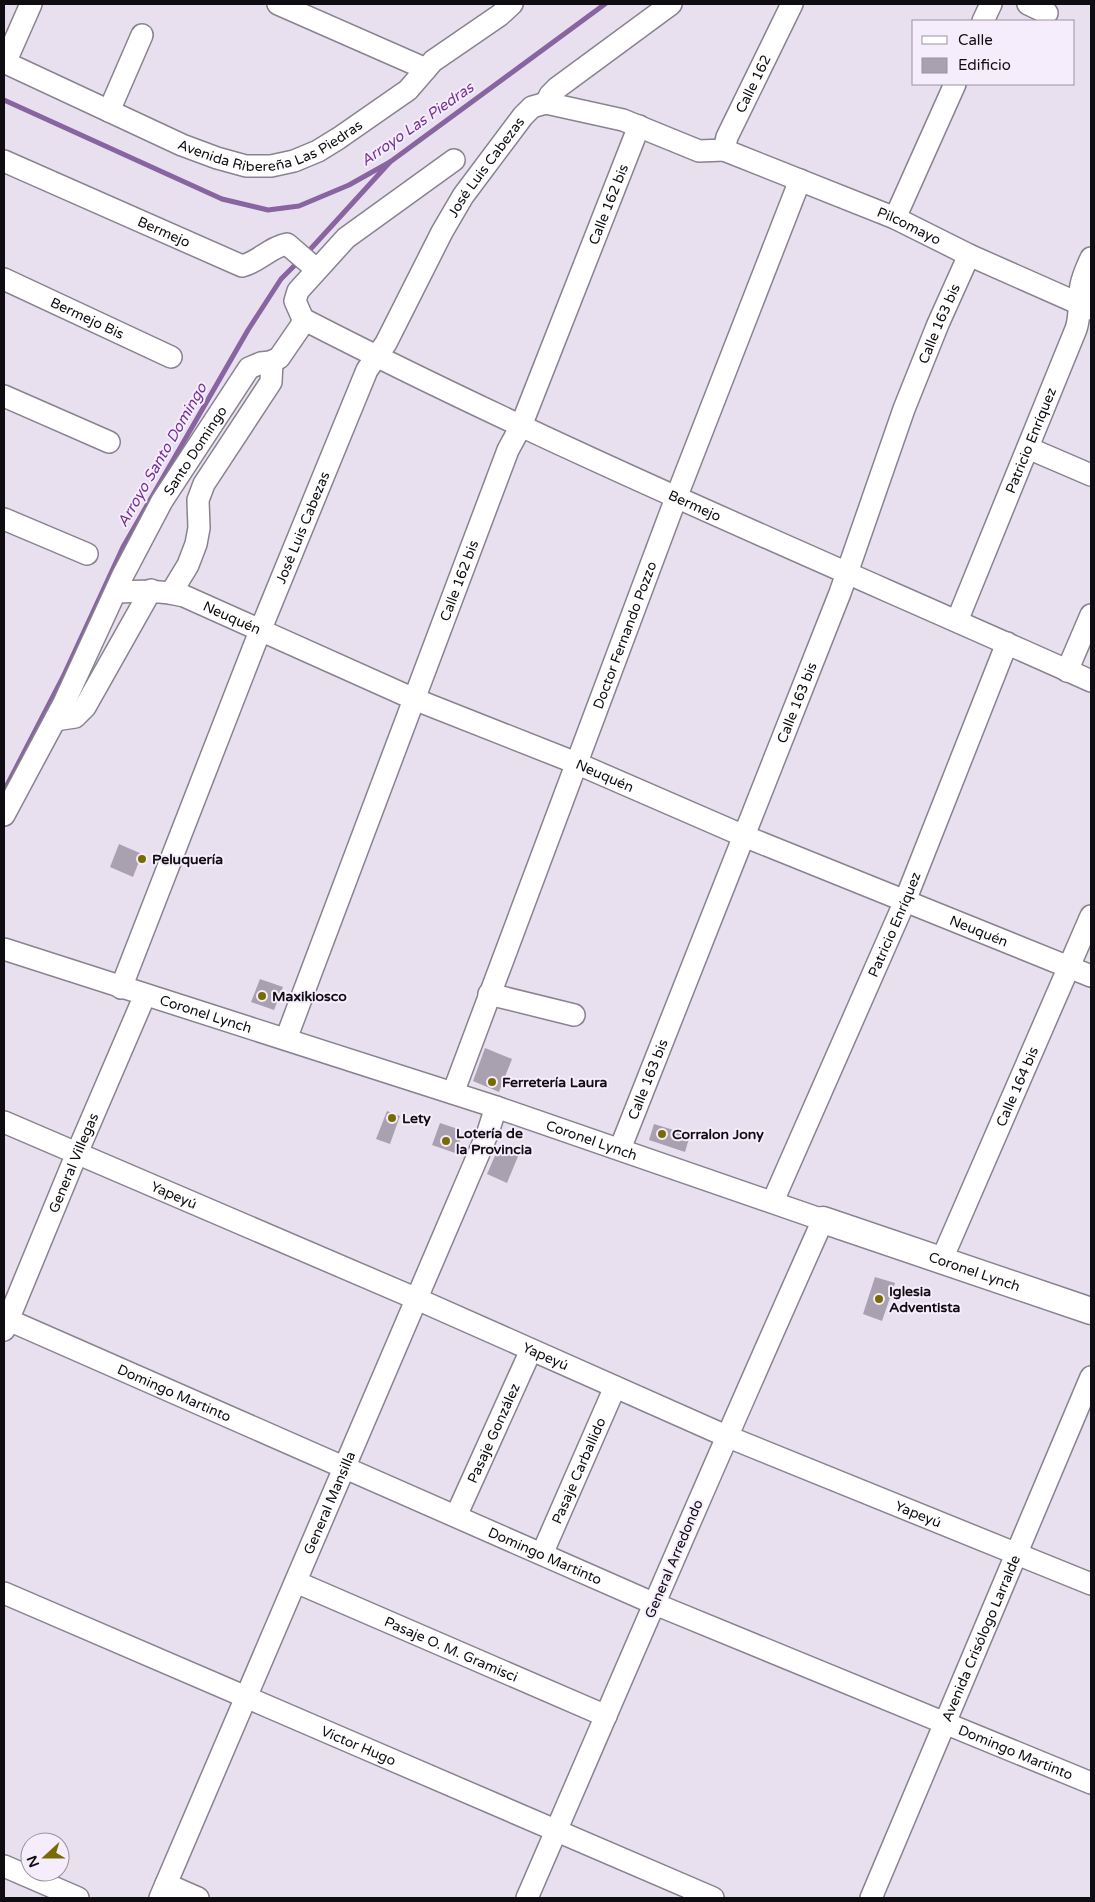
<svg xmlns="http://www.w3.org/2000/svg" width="1095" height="1902" viewBox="0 0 1095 1902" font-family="'Varela Round',sans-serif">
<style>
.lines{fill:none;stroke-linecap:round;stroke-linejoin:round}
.stream{stroke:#8864a0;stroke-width:5}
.building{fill:#a9a1af}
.minor-casing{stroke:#89828f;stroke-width:24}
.major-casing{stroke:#89828f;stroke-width:29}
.minor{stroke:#fff;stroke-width:21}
.major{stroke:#fff;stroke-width:26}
.poi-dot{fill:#776b03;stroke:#f6edfc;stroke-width:2}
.labels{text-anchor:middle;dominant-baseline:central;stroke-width:4;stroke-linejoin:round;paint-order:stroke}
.street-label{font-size:14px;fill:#100d12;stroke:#f6edfc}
.poi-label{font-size:14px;font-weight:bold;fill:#100d12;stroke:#f6edfc;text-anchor:start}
.water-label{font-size:15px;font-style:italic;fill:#733396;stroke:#f6edfc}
</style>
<rect width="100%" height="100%" fill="#e8e0ef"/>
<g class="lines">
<!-- stream -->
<g class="stream">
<path d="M4 100 222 199 268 210 299 206 349 185 390 162 605 4"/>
<path d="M306 254 390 162"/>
<path d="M4 791 63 677 123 547 248 330 281 279 298 262"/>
</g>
</g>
<!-- building -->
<g class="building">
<path d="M119 844 142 854 133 877 110 867Z"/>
<path d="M260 979 283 987 274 1010 251 1002Z"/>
<path d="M485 1048 512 1059 499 1092 473 1081Z"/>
<path d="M387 1111 400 1116 390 1144 376 1139Z"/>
<path d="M440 1123 458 1129 461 1138 455 1153 432 1145Z"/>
<path d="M654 1124 690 1135 685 1152 649 1140Z"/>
<path d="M507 1149 519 1154 507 1183 487 1174 497 1151Z"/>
<path d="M875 1277 895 1283 882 1321 863 1314Z"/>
</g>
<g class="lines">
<defs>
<g id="minor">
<path d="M278 4 426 69"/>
<path d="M1028 4 1047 13"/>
<path d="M983 21 991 4"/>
<path id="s1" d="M4 62 182 145 217 158 246 166H271L294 161 318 151 339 138 408 90 433 61 500 15 512 4"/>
<path d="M5 63 31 4"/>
<path d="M546 103 550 95 557 88 671 4"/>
<path d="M109 111 142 35"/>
<path id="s2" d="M724 150 895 218 969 255 1091 309"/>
<path id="s3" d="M4 161 242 266C259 262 270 247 287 244L316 269"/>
<path d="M895 218 955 84"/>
<path id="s4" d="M4 279 171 357"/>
<path id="s5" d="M303 319C561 452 828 563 1091 681"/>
<path d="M4 396 109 442"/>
<path d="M1028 448 1091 475"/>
<path d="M4 519 87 554"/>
<path id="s6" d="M116 592C140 591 161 590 184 596L414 699 576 763 744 836 1091 976"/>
<path d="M171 593 188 565 196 544 199 528 198 500 204 484 271 382 272 362"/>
<path id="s7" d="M957 621 1076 329C1081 315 1078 300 1081 285 1083 275 1087 267 1091 258"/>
<path d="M1067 671 1091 615"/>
<path d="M55 720 75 717 85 707 151 590"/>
<path id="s8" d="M4 815 64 703 123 575 162 501 249 368 261 363 270 362 279 358 301 326 303 319 295 301 298 291 346 238 454 160"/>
<path id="s9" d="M4 949 496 1107 823 1220C722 1445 625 1672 527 1898"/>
<path id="s10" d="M121 988 260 631 367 370 386 343 442 232 463 196 523 116 532 107 546 103 623 120 699 151 724 150 727 137 792 4"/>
<path d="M489 994 574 1015"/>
<path id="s11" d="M286 1039 508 450 521 426 639 126"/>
<path id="s12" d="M453 1093 676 498 800 180"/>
<path id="s13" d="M4 1122 417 1299 726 1436 1091 1584"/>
<path id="s14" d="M620 1149 840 593 904 409 938 324 969 255"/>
<path id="s15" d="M773 1201 905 901 1007 643"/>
<path id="s16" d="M942 1259 1091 916"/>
<path id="s17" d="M4 1318 655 1604 1091 1783"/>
<path id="s18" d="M4 1330 77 1153 145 995"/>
<path id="s19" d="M456 1516 531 1350"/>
<path id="s20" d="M542 1554 615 1387"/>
<path id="s21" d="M296 1582 606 1716"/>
<path id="s22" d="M4 1593C240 1696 477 1795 713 1898"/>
<path d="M4 1866 78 1898"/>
<path d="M166 1884 198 1898"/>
<path id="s23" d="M160 1898 488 1132 496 1107"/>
<path id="s24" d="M871 1898C943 1724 1019 1551 1091 1377"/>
</g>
<g id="major">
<path id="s25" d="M823 1220 1091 1311"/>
</g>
</defs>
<!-- minor casing -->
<use href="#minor" class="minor-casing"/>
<!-- major casing -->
<use href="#major" class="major-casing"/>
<!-- minor -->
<use href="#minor" class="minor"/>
<!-- major -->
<use href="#major" class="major"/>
</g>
<!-- markers -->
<g class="poi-dot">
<circle cx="142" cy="859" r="5"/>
<circle cx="262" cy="996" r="5"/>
<circle cx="492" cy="1082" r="5"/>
<circle cx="392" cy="1118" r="5"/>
<circle cx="662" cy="1134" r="5"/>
<circle cx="446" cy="1141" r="5"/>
<circle cx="879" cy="1299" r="5"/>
</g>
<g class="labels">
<!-- street labels -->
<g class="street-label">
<text stroke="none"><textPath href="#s10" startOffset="1250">Calle 162</textPath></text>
<text stroke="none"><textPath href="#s1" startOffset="291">Avenida Ribereña Las Piedras</textPath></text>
<text stroke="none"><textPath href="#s10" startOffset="901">José Luis Cabezas</textPath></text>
<text stroke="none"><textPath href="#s11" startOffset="895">Calle 162 bis</textPath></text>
<text stroke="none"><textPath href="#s2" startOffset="200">Pilcomayo</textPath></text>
<text stroke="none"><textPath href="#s3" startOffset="175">Bermejo</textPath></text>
<text stroke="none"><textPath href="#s4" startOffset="92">Bermejo Bis</textPath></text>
<text stroke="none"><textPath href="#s14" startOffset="885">Calle 163 bis</textPath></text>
<text stroke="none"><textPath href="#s7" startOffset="195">Patricio Enríquez</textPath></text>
<text stroke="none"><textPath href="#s8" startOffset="412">Santo Domingo</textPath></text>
<text stroke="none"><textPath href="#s5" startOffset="434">Bermejo</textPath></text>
<text stroke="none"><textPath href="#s10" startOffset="495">José Luis Cabezas</textPath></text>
<text stroke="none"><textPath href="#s11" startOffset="490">Calle 162 bis</textPath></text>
<text stroke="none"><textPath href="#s6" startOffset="121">Neuquén</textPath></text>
<text stroke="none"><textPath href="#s12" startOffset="489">Doctor Fernando Pozzo</textPath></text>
<text stroke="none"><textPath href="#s14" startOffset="480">Calle 163 bis</textPath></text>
<text stroke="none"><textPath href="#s6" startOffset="526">Neuquén</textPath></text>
<text stroke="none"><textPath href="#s15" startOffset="302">Patricio Enríquez</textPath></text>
<text stroke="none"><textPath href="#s6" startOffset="931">Neuquén</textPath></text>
<text stroke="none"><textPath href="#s9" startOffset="212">Coronel Lynch</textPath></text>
<text stroke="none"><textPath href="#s14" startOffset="75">Calle 163 bis</textPath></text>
<text stroke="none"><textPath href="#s16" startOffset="188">Calle 164 bis</textPath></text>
<text stroke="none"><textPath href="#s9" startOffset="618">Coronel Lynch</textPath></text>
<text stroke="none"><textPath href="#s18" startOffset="181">General Villegas</textPath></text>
<text stroke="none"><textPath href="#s13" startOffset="185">Yapeyú</textPath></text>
<text stroke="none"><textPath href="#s25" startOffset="160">Coronel Lynch</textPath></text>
<text stroke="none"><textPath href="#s13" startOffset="590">Yapeyú</textPath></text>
<text stroke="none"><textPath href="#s17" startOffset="186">Domingo Martinto</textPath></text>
<text stroke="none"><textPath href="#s19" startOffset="91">Pasaje González</textPath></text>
<text stroke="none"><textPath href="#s20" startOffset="91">Pasaje Carballido</textPath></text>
<text stroke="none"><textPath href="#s23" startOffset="430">General Mansilla</textPath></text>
<text stroke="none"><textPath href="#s13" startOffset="995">Yapeyú</textPath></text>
<text stroke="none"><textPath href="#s17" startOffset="591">Domingo Martinto</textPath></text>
<text transform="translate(674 1559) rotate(-67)">General Arredondo</text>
<text stroke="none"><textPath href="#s24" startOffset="282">Avenida Crisólogo Larralde</textPath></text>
<text stroke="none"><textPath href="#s21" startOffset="169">Pasaje O. M. Gramisci</textPath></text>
<text stroke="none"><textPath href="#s22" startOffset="386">Victor Hugo</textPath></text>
<text stroke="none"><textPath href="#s17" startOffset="1101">Domingo Martinto</textPath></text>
</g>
<!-- poi labels -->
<g class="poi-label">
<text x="152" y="859">Peluquería</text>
<text x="272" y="996">Maxikiosco</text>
<text x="502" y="1082">Ferretería Laura</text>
<text x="402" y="1118">Lety</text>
<text x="456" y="1133">Lotería de<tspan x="456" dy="16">la Provincia</tspan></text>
<text x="672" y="1134">Corralon Jony</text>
<text x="889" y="1291">Iglesia<tspan x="889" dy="16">Adventista</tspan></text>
</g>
<!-- water labels -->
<g class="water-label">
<text transform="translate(417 124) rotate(-35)">Arroyo Las Piedras</text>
<text transform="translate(162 455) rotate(-60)">Arroyo Santo Domingo</text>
</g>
</g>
<!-- border -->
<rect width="1095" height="1902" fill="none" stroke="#100d12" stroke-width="10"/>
<!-- legend -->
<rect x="912" y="20" width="162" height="65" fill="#f6edfc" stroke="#9a939e"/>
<rect x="922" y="36" width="25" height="8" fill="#ffffff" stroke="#9a939e"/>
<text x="958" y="45" font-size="15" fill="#100d12">Calle</text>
<rect x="922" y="58" width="25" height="15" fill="#a9a1af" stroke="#9a939e"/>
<text x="958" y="70" font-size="15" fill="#100d12">Edificio</text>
<!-- north arrow -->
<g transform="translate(45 1857) rotate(249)"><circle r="24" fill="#f6edfc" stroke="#9a939e"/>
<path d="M0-4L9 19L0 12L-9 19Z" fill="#776b03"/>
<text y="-8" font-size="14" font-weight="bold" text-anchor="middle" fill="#100d12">N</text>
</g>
</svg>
